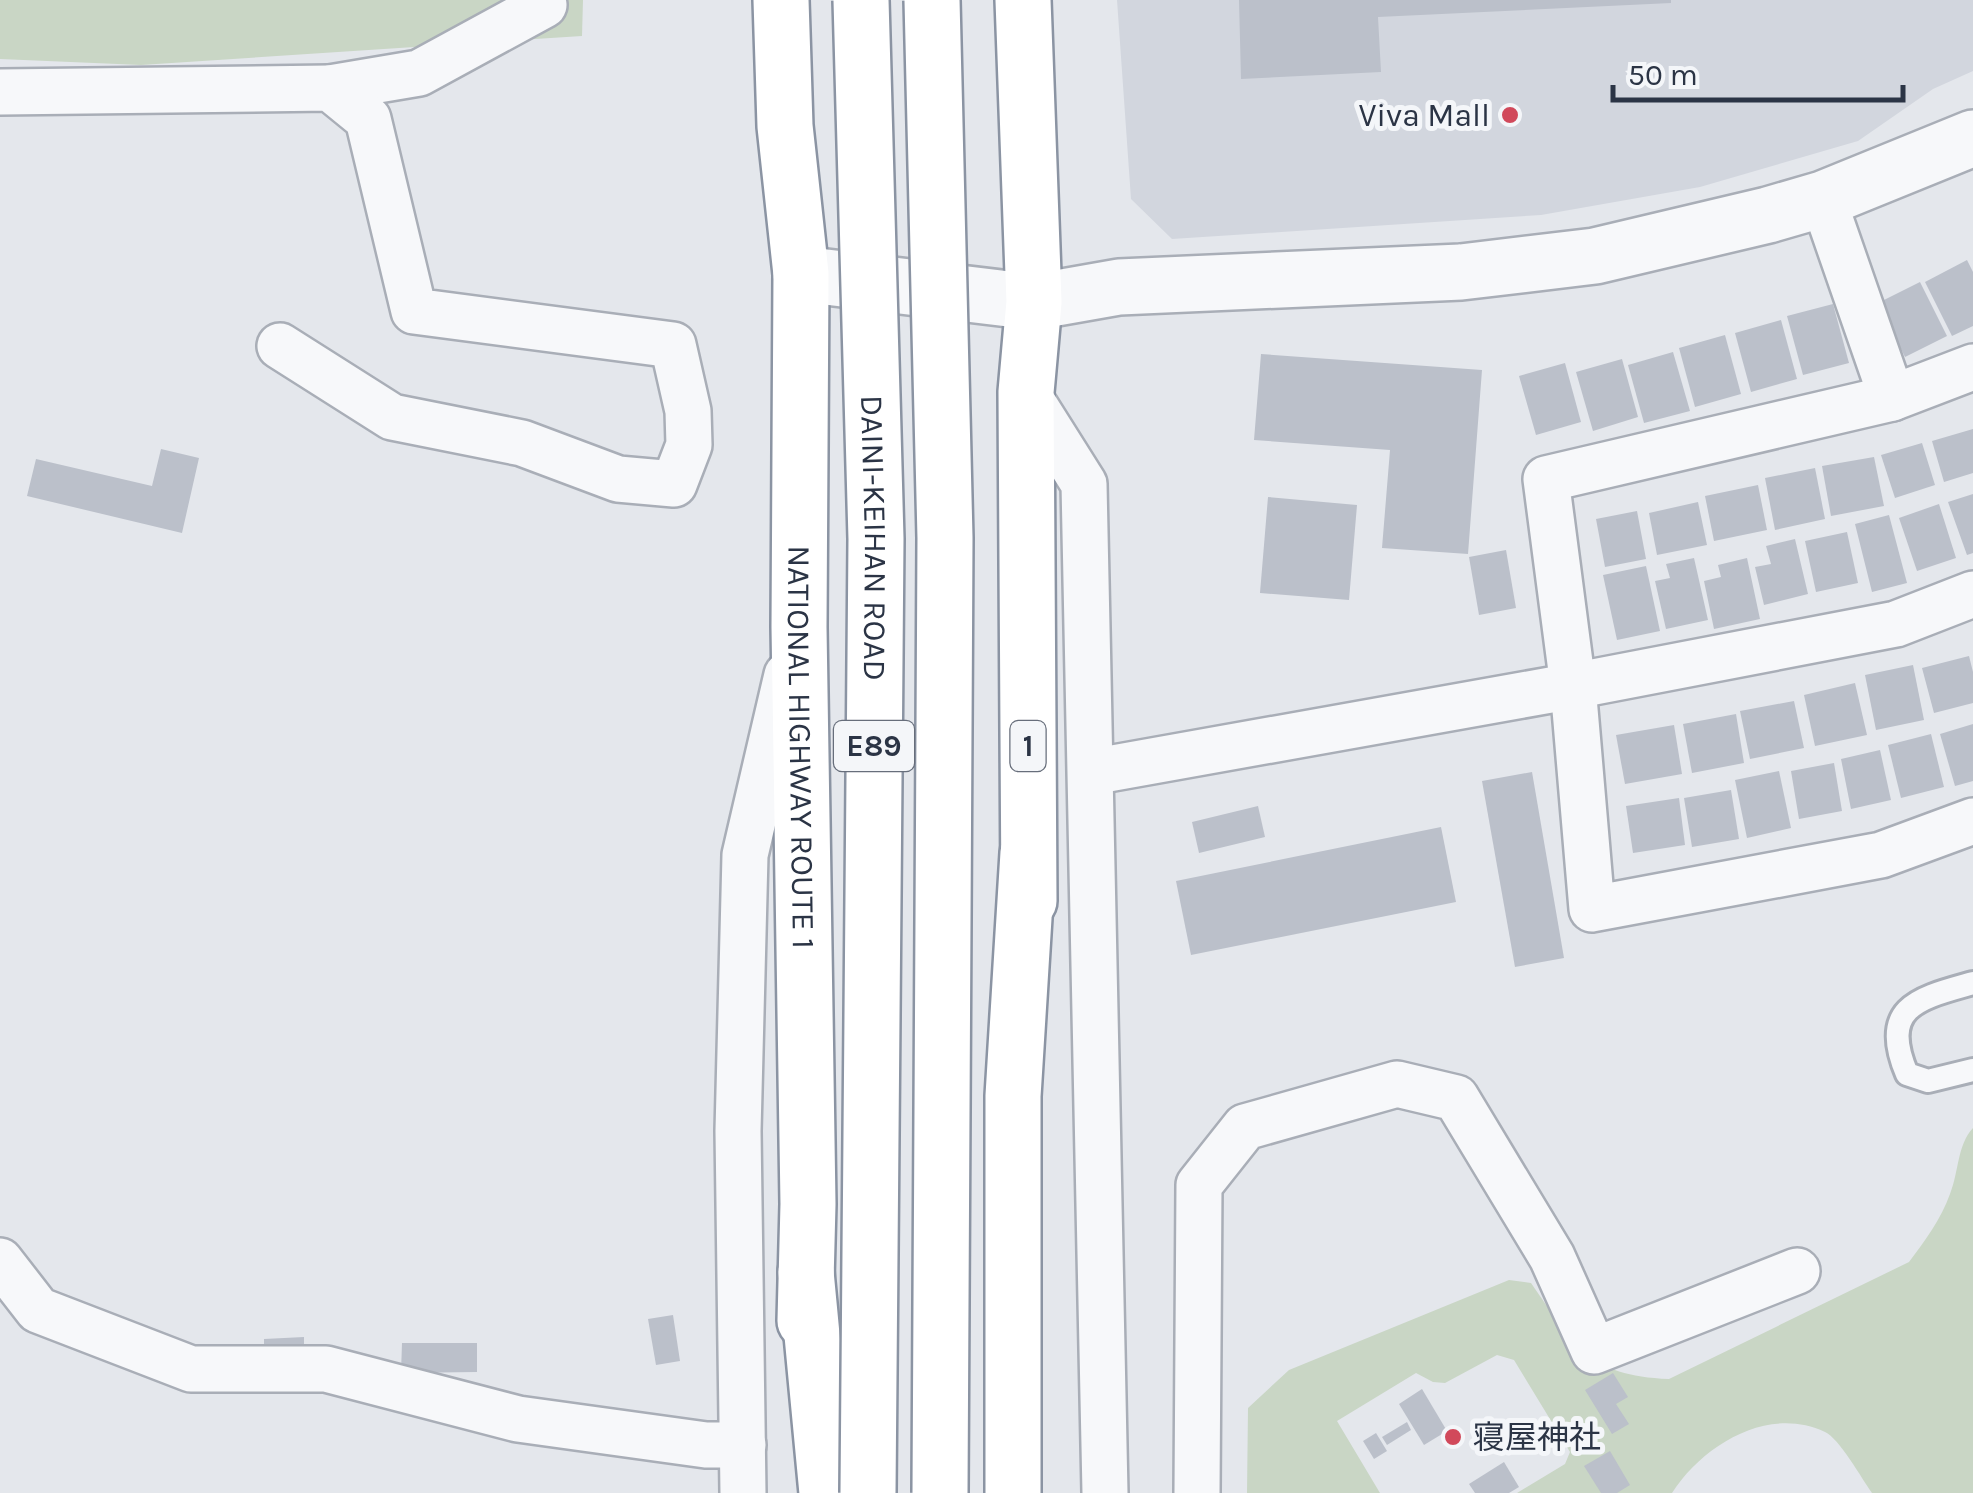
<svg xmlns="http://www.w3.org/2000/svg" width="1973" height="1493" viewBox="0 0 1973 1493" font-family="Karla,'Noto Sans JP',sans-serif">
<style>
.built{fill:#d2d6de}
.green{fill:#c9d6c5}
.building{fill:#bbc0ca}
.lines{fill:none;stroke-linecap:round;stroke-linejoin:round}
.service-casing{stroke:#a9aeb7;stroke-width:28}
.minor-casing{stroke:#a9aeb7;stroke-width:50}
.tertiary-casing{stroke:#a9aeb7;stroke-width:60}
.trunk-casing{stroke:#8b94a3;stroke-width:60}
.motorway-casing{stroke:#8b94a3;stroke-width:60}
.service{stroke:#f7f8fa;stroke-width:22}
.minor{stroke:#f7f8fa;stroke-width:45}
.tertiary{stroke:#f7f8fa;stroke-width:55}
.trunk{stroke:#fff;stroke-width:55}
.motorway{stroke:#fff;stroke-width:55}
.motorway-bridge-casing{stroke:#8b94a3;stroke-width:60;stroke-linecap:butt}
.motorway-bridge{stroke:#fff;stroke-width:55}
.poi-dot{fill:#d1495b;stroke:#f4f6f9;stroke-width:4}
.labels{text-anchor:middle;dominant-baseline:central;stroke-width:10;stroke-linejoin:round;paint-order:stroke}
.shield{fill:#f4f6f9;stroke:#676e7b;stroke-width:2.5}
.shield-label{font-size:30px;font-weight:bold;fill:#2b3445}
.poi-label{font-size:32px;fill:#2b3445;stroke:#f4f6f9;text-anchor:end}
.street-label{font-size:32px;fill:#2b3445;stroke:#f4f6f9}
</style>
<rect width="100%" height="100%" fill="#e4e7ec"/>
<!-- built -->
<path class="built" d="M1117 0H1973V71L1933 89 1858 141 1700 187 1541 215 1172 239 1131 199Z"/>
<!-- green -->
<g class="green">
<path d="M0 0H583L582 36 141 65 0 59Z"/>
<path d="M1973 1128V1493H1872C1862 1479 1839 1438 1825 1432 1768 1405 1703 1445 1672 1493H1517L1565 1464 1570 1452 1514 1360 1497 1355 1445 1383 1433 1382 1416 1373 1337 1421 1380 1493H1247L1248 1408 1289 1370 1509 1280 1531 1283C1574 1345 1588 1376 1669 1379L1909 1262C1925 1241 1941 1219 1950 1194 1959 1172 1957 1145 1973 1128Z"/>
</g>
<!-- building -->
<g class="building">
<path d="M1239 0H1671V3L1378 17 1381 72 1241 79Z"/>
<path d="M1967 260 1973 272V326L1952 336 1925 282Z"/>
<path d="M1920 282 1947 336 1905 357 1878 303Z"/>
<path d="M1833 304 1849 363 1803 375 1787 316Z"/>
<path d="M1781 320 1797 379 1751 392 1735 333Z"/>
<path d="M1725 335 1741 394 1695 407 1679 348Z"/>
<path d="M1673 352 1690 411 1644 423 1628 365Z"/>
<path d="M1261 354 1482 370 1468 554 1382 548 1390 450 1254 440Z"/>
<path d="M1622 359 1638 417 1593 431 1576 372Z"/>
<path d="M1565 363 1581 422 1536 435 1519 376Z"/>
<path d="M1973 429V473L1944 482 1932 441Z"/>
<path d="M1922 443 1935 485 1895 498 1881 455Z"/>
<path d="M161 449 199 458 182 533 27 496 36 459 152 486Z"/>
<path d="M1874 457 1884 506 1831 516 1822 466Z"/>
<path d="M1815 468 1825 519 1775 530 1765 478Z"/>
<path d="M1758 485 1767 530 1714 541 1705 496Z"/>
<path d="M1973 494V553L1967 555 1948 502Z"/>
<path d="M1268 497 1357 505 1349 600 1260 593Z"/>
<path d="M1698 502 1707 545 1657 555 1649 513Z"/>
<path d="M1939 504 1956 558 1917 571 1899 518Z"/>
<path d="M1637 511 1646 559 1605 567 1596 519Z"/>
<path d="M1889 515 1907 583 1872 592 1855 524Z"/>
<path d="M1847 532 1858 583 1816 592 1805 541Z"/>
<path d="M1795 539 1808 594 1764 605 1755 567 1771 564 1766 546Z"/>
<path d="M1506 550 1516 608 1479 615 1469 557Z"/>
<path d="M1694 558 1708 620 1666 629 1655 581 1670 578 1666 564Z"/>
<path d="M1747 558 1760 619 1714 629 1704 581 1721 577 1718 565Z"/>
<path d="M1646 566 1660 631 1617 640 1603 575Z"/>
<path d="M1969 656 1973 672V703L1934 713 1922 668Z"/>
<path d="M1913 665 1924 720 1876 730 1865 675Z"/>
<path d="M1855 683 1867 735 1815 746 1804 695Z"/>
<path d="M1794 701 1804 748 1750 759 1740 711Z"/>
<path d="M1736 714 1744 763 1692 773 1683 724Z"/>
<path d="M1973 724V781L1955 786 1940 734Z"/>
<path d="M1674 725 1682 774 1625 784 1616 735Z"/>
<path d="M1931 734 1944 787 1901 798 1888 745Z"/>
<path d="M1880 750 1891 800 1851 809 1841 759Z"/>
<path d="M1834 763 1842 811 1799 819 1791 771Z"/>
<path d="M1779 771 1791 828 1747 838 1735 780Z"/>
<path d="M1532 772 1564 958 1515 967 1482 781Z"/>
<path d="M1731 790 1739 839 1692 847 1684 798Z"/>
<path d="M1679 798 1685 845 1633 853 1626 806Z"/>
<path d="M1258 806 1265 837 1199 853 1192 822Z"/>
<path d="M1441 827 1456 902 1191 955 1176 881Z"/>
<path d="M673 1315 680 1361 656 1365 648 1319Z"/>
<path d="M304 1337V1358L264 1359V1339Z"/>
<path d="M402 1343H477V1372L401 1373Z"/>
<path d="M1613 1373 1628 1397 1616 1404 1629 1424 1612 1434 1585 1390Z"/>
<path d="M1422 1389 1447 1431 1424 1445 1399 1404Z"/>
<path d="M1407 1422 1411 1430 1387 1445 1382 1437Z"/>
<path d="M1376 1433 1387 1451 1374 1459 1363 1441Z"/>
<path d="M1610 1451 1630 1485 1617 1493H1601L1584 1466Z"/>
<path d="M1504 1462 1519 1487 1509 1493H1475L1469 1484Z"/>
</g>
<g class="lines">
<defs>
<path id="service" d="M1973 983C1920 998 1878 1006 1907 1074L1928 1081 1973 1070"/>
<g id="minor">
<path d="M330 88 419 73 544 5"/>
<path d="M0 92 330 88 368 119 414 311 673 345 688 411 689 445 674 484 618 479 522 443 392 417 280 346"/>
<path d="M1823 199 1892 398 1973 367"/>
<path d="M1026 392 1084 484 1105 1493"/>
<path d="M1892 398 1546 479 1573 686 1592 909 1881 855 1973 821"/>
<path d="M1091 772 1573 686 1896 624 1973 594"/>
<path d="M0 1261 38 1310 191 1369H326L518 1419 706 1445H743"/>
<path d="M743 1493 738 1131 745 855 787 675"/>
<path d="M1197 1493 1199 1185 1245 1127 1397 1084 1456 1098 1552 1257 1594 1351 1797 1271"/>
</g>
<path id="tertiary" d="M801 274 1034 302 1119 287 1461 272 1595 256 1768 215 1823 199 1973 138"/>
<g id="trunk">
<path id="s1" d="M781 0 785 126 801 274 799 627 808 1204 805 1321"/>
<path d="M1023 0 1034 302 1026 392 1029 901"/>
</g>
<g id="motorway">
<path d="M806 1272 827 1493"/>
<path d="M1013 1493V1096L1028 853"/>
</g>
</defs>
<!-- service casing -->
<use href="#service" class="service-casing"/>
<!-- minor casing -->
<use href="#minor" class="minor-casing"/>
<!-- tertiary casing -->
<use href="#tertiary" class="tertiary-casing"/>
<!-- trunk casing -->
<use href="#trunk" class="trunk-casing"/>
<!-- motorway casing -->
<use href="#motorway" class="motorway-casing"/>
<!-- service -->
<use href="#service" class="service"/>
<!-- minor -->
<use href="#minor" class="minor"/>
<!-- tertiary -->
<use href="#tertiary" class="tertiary"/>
<!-- trunk -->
<use href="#trunk" class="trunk"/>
<!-- motorway -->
<use href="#motorway" class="motorway"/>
<defs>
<g id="motorway-bridge">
<path id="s2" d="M861 0 876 539 868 1493"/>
<path d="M932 0 945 538 940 1493"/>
</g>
</defs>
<!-- motorway-bridge casing -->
<use href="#motorway-bridge" class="motorway-bridge-casing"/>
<!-- motorway-bridge -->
<use href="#motorway-bridge" class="motorway-bridge"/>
</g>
<!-- markers -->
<g class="poi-dot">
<circle cx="1510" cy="115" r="10"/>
<circle cx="1453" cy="1437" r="10"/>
</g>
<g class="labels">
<!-- shield labels -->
<g class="shield">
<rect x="834" y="721" width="80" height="50" rx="8"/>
<rect x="1010.5" y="721" width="35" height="50" rx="8"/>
</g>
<g class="shield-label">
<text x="874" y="746">E89</text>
<text x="1028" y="746">1</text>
</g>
<!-- poi labels -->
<g class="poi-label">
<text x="1490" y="115">Viva Mall</text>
<text x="1473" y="1437" text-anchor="start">寝屋神社</text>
</g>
<!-- street labels -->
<g class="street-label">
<text stroke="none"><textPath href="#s2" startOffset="538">DAINI-KEIHAN ROAD</textPath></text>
<text stroke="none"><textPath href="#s1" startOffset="748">NATIONAL HIGHWAY ROUTE 1</textPath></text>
</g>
</g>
<!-- scale -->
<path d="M1613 85v15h290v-15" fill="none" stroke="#2b3445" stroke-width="5"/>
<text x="1628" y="85" font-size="30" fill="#2b3445" stroke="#f4f6f9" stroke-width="8" paint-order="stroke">50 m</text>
</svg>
